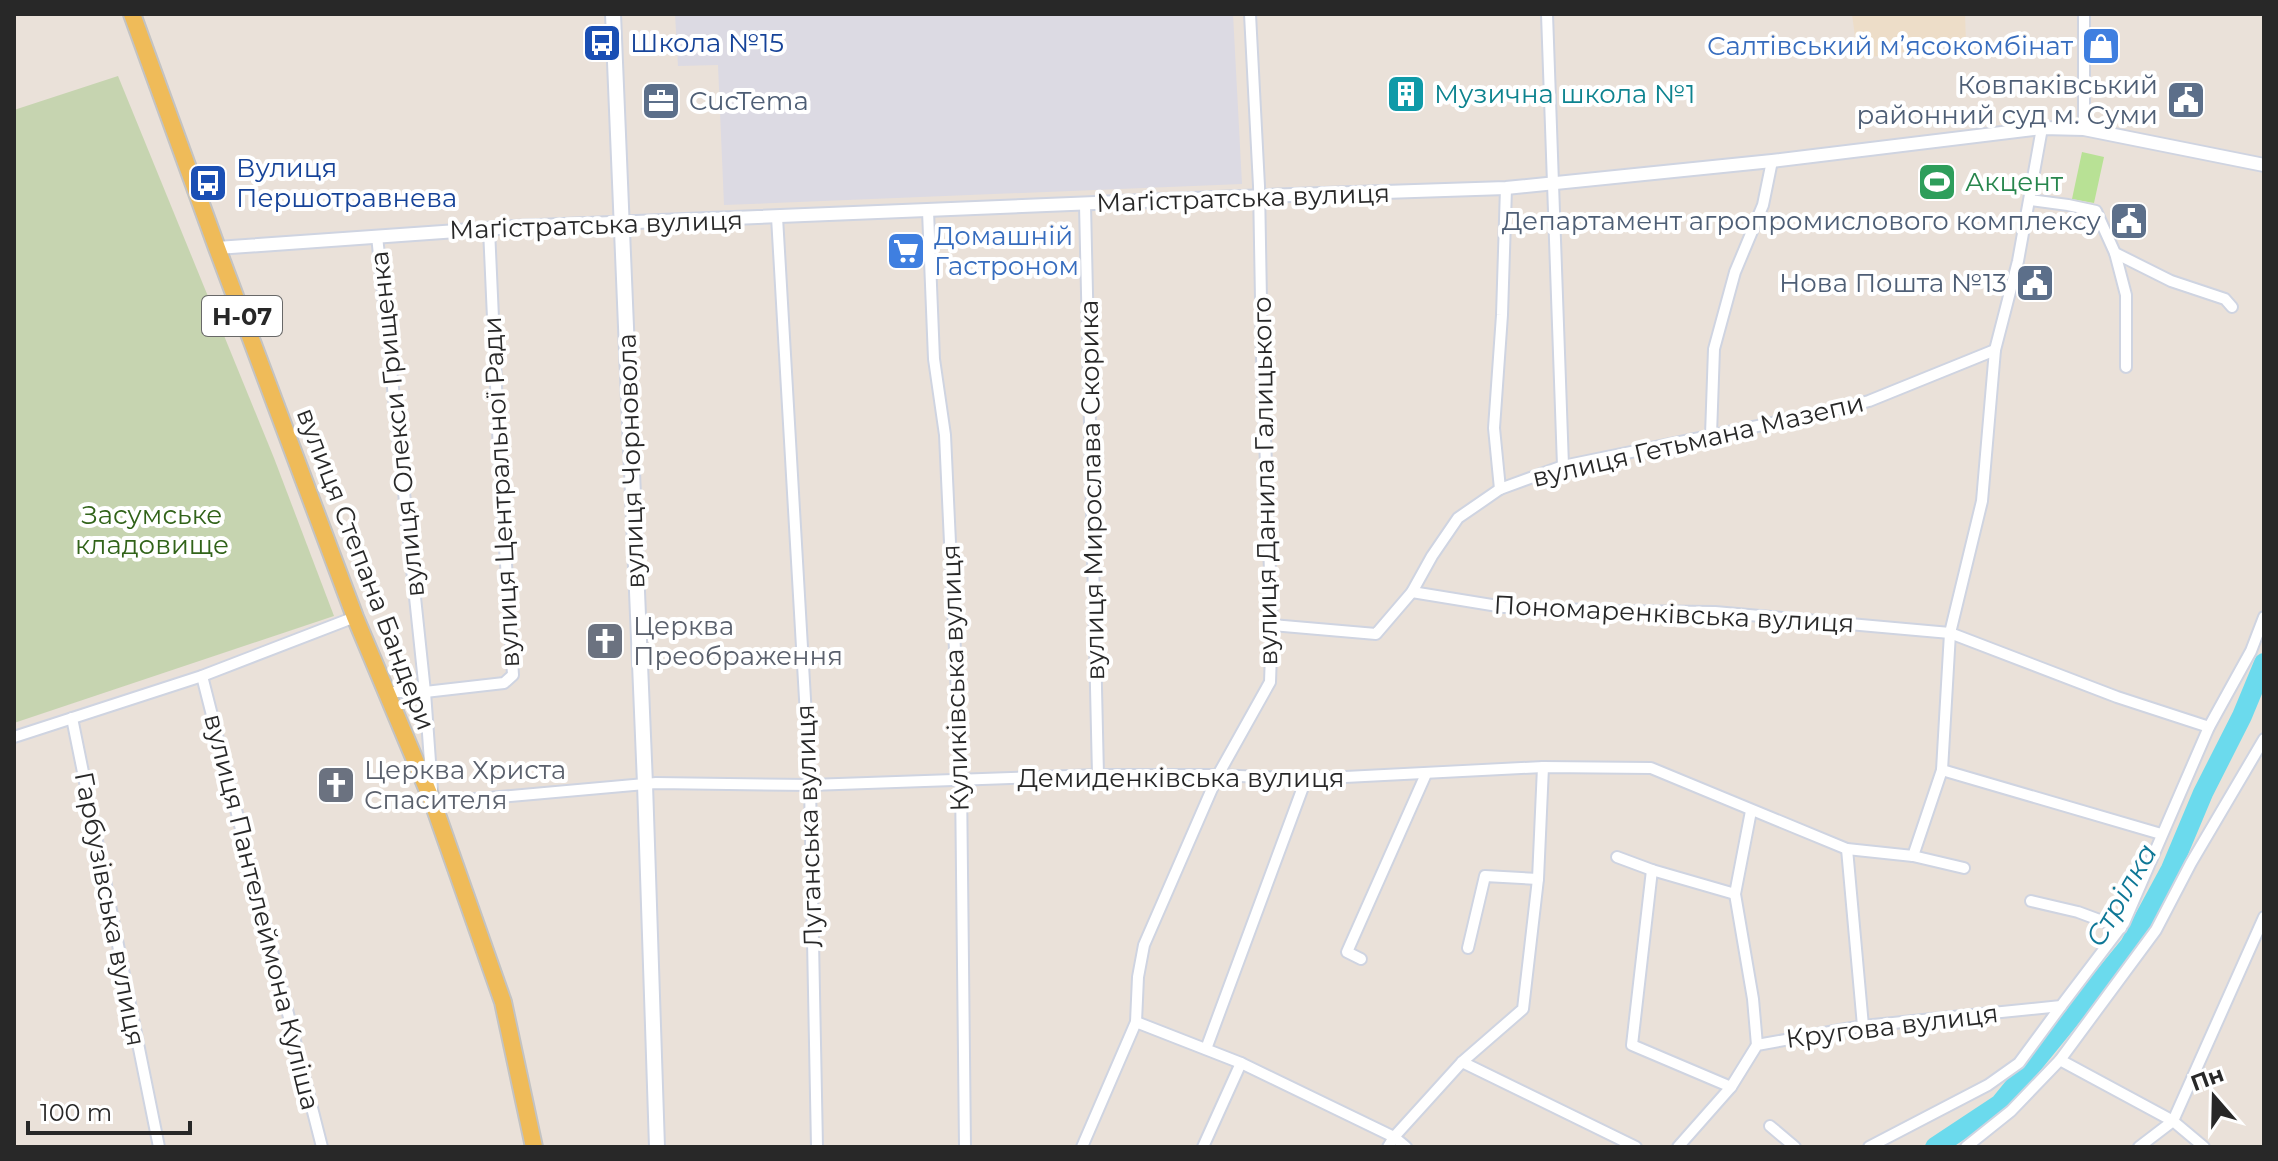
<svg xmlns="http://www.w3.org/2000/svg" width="2278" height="1161" viewBox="0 0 2278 1161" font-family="Montserrat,sans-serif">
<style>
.industrial{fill:#dcdae3}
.education{fill:#edddc8}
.green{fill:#b8e195}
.cemetery{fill:#c6d4b0}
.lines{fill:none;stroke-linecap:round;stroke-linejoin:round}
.river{stroke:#6bdaed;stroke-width:20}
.minor-casing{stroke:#cfd4e1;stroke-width:14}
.tertiary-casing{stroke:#cfd4e1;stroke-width:16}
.secondary-casing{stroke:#cfd4e1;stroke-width:18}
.primary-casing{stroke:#c3c3c3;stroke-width:20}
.minor{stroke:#fff;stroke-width:10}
.tertiary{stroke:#fff;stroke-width:12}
.secondary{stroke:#fff;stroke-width:14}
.primary{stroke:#efbb59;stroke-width:16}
.labels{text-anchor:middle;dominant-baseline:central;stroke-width:8;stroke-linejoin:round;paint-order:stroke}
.shield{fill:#fff;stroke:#686868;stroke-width:2}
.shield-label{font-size:24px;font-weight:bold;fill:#282828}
.transit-label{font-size:26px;fill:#164399;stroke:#fff;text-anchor:start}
.shop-label{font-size:26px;fill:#366cbe;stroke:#fff;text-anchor:end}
.service-label{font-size:26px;fill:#4e5e75;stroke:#fff;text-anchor:end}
.culture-label{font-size:26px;fill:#0d838f;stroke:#fff;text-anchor:start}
.leisure-label{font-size:26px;fill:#27864d;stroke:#fff;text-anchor:start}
.street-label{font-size:26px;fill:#282828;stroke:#fff}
.park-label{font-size:26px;fill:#316319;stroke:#fff}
.worship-label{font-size:26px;fill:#5b616d;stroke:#fff;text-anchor:start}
.water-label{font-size:28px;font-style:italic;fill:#0e7796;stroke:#fff}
</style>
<rect width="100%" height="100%" fill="#eae1d9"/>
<!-- industrial -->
<path class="industrial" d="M675 14H1233L1242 184 724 205 718 65 678 66Z"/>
<!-- education -->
<path class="education" d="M1852 14H1965L1966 43 1858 59Z"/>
<!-- green -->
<path class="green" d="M2082 152 2104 157 2094 203 2072 199Z"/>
<!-- cemetery -->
<path class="cemetery" d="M118 76 274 458 334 616 14 723V110Z"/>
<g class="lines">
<!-- river -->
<path class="river" d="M1935 1147 2000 1104 2130 945 2171 869 2203 793 2242 716 2264 663"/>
<defs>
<g id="minor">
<path d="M1547 14 1563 466"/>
<path d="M2084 14V129"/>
<path d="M2030 200 2068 205 2096 211 2115 253 2171 281 2225 299 2232 307"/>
<path d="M1085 205 1098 775"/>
<path d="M928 211 934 359 945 435 961 780 965 1147"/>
<path d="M777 217 810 785 817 1147"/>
<path d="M377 236 425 692 433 803 656 783 810 785 1098 775H1218L1306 779 1543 767 1651 768 1847 849 1913 856 1964 868"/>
<path d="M2115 253 2126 295V367"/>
<path d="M1711 435 1714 349 1735 272 1763 205 1772 161"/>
<path d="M1500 489 1494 428 1502 315 1506 188"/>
<path d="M1412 592 1504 607 1615 611 1715 612 1950 633 2117 697 2209 727"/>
<path d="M1272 625 1376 634 1412 592 1432 556 1458 518 1500 489 1563 466 1831 411 1869 401 1995 350"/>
<path d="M202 676 322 1147"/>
<path d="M387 692H425L504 683 513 675 499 452 489 229"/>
<path d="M72 718 159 1147"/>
<path d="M14 737 202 676 355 617"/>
<path d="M1942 770 2161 834"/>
<path d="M1751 811 1735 894 1753 999 1757 1045"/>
<path d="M1847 849 1863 1026"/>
<path d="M1913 856 1942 770 1950 633 1982 501 1995 350 2018 261 2042 128"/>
<path d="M1617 857 1652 870 1735 894"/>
<path d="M1652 870 1632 1045 1731 1087"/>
<path d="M2031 901 2078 912 2121 928"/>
<path d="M1468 948 1485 876 1538 879"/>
<path d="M1361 959 1347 952 1426 774"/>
<path d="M1136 1022 1241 1063 1394 1137 1406 1147"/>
<path d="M1206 1049 1306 779"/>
<path d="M2060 1060 2173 1121 2204 1147"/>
<path d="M1462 1062 1636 1147"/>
<path d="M1770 1126 1795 1147"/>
<path d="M1082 1147 1136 1022 1138 977 1144 945 1218 775 1270 682 1272 625 1262 358 1259 186 1250 14"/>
<path d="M1203 1147 1241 1063"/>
<path d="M1388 1147 1394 1137 1462 1062 1523 1009 1538 879 1543 767"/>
<path d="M1678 1147 1731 1087 1757 1045 1863 1026 2061 1006 2124 923 2209 727 2251 651 2264 617"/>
<path d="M1869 1147 1988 1085 2019 1063 2061 1006"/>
<path d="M1966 1147 2011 1111 2060 1060 2156 930 2191 863 2264 739"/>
<path d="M2139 1147 2173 1121 2264 917"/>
</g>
<path id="tertiary" d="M217 248 514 227 1266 196 1506 188 1772 161 2042 128 2084 129 2264 165"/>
<path id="secondary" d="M613 14 645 784 657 1147"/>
<path id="primary" d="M132 14 217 248 355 617 433 803 503 1002 534 1147"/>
</defs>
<!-- minor casing -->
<use href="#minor" class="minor-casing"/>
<!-- tertiary casing -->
<use href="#tertiary" class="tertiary-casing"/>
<!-- secondary casing -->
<use href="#secondary" class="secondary-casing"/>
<!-- primary casing -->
<use href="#primary" class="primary-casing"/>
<!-- minor -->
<use href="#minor" class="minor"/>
<!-- tertiary -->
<use href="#tertiary" class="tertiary"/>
<!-- secondary -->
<use href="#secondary" class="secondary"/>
<!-- primary -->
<use href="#primary" class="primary"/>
</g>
<!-- icons -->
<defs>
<symbol id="bus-square" viewBox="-11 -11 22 22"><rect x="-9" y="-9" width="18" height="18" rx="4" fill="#1a4fb4" stroke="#fff"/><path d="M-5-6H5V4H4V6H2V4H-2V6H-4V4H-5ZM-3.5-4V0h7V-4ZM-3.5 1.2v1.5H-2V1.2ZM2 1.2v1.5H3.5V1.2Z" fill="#fff"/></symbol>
<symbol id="shop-square" viewBox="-11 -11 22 22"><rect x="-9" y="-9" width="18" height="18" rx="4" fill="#3f7fe0" stroke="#fff"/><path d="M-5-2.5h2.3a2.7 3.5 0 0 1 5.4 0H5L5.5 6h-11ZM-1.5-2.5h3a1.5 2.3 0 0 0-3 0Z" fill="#fff"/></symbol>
<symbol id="building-square" viewBox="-11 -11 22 22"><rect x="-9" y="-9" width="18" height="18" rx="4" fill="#0f9aa8" stroke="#fff"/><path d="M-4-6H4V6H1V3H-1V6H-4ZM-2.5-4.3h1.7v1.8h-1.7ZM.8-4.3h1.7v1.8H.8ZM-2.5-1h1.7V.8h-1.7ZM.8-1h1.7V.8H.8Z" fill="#fff"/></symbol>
<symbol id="civic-square" viewBox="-11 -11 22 22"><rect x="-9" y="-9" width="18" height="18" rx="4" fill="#5c6f8a" stroke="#fff"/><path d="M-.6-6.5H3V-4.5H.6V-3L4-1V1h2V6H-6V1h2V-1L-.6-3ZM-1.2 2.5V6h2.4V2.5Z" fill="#fff"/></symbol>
<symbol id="office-square" viewBox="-11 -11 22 22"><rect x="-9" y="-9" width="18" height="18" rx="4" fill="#5c6f8a" stroke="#fff"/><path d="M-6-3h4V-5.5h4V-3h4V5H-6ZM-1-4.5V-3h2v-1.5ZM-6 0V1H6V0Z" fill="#fff"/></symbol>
<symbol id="stadium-square" viewBox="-11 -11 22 22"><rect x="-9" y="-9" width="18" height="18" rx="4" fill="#2e9e5b" stroke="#fff"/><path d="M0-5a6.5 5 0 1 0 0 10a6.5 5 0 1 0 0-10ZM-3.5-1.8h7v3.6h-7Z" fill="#fff"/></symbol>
<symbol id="supermarket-square" viewBox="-11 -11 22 22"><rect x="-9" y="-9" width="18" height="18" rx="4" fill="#3f7fe0" stroke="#fff"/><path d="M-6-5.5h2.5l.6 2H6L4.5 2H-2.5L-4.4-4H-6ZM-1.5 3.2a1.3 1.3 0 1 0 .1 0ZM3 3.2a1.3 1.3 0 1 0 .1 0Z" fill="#fff"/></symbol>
<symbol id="church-square" viewBox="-11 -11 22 22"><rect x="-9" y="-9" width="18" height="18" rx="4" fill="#6b7280" stroke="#fff"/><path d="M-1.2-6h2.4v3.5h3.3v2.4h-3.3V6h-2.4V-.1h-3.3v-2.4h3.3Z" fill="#fff"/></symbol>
</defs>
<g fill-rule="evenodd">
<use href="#bus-square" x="580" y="21" width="44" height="44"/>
<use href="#shop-square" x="2079" y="24" width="44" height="44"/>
<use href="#building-square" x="1384" y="72" width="44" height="44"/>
<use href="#civic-square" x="2164" y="78" width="44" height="44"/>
<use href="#office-square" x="639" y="79" width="44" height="44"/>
<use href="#stadium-square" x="1915" y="160" width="44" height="44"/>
<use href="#bus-square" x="186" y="161" width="44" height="44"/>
<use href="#civic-square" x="2107" y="199" width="44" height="44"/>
<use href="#supermarket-square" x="884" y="229" width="44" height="44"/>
<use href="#civic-square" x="2013" y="261" width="44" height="44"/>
<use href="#church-square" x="583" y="619" width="44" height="44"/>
<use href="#church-square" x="314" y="763" width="44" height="44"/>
</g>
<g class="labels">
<!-- shield labels -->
<rect class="shield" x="202" y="296" width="80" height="40" rx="6"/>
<g class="shield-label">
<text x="242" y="316">Н-07</text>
</g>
<!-- transit labels -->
<g class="transit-label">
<text x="630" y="43">Школа №15</text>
<text x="236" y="168">Вулиця<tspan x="236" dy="30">Першотравнева</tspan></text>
</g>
<!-- shop labels -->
<g class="shop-label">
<text x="2073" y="46">Салтівський м’ясокомбінат</text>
<text x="934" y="236" text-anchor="start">Домашній<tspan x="934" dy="30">Гастроном</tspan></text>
</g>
<!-- service labels -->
<g class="service-label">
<text x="2158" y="85">Ковпаківський<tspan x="2158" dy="30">районний суд м. Суми</tspan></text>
<text x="689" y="101" text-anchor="start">CucTema</text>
<text x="2101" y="221">Департамент агропромислового комплексу</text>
<text x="2007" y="283">Нова Пошта №13</text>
</g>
<!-- culture labels -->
<g class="culture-label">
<text x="1434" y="94">Музична школа №1</text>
</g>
<!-- leisure labels -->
<g class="leisure-label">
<text x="1965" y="182">Акцент</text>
</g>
<!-- street labels -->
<g class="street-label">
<text transform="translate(1243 198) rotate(-2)">Маґістратська вулиця</text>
<text transform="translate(596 225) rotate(-2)">Маґістратська вулиця</text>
<text transform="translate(397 424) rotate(-96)">вулиця Олекси Грищенка</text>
<text transform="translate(1698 440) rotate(-13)">вулиця Гетьмана Мазепи</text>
<text transform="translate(631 461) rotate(-92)">вулиця Чорновола</text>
<text transform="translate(1265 481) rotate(-91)">вулиця Данила Галицького</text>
<text transform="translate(1092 490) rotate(-91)">вулиця Мирослава Скорика</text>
<text transform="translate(501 492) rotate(-93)">вулиця Центральної Ради</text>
<text transform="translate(366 569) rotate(69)">вулиця Степана Бандери</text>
<text transform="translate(1674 614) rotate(3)">Пономаренківська вулиця</text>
<text transform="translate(955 678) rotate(-92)">Куликівська вулиця</text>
<text x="1181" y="778">Демиденківська вулиця</text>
<text transform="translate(809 826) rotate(-92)">Луганська вулиця</text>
<text transform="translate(110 909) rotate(79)">Гарбузівська вулиця</text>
<text transform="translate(262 912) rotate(76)">вулиця Пантелеймона Куліша</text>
<text transform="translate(1892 1026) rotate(-7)">Кругова вулиця</text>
</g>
<!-- park labels -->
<g class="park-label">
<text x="152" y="515">Засумське<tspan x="152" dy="30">кладовище</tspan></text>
</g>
<!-- worship labels -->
<g class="worship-label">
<text x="633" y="626">Церква<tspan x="633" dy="30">Преображення</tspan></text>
<text x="364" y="770">Церква Христа<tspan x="364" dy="30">Спасителя</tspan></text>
</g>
<!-- water labels -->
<g class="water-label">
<text transform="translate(2121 895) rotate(-60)">Стрілка</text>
</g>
</g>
<!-- border -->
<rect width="2278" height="1161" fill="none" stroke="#282828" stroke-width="32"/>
<!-- north arrow -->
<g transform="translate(2214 1097) rotate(340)" stroke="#ffffff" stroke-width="6" paint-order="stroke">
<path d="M0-6L14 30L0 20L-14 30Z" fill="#282828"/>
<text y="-12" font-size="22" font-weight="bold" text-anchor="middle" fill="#282828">Пн</text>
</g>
<!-- scale -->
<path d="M28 1121v12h162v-12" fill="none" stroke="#282828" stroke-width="4"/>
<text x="40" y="1121" font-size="24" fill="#282828" stroke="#ffffff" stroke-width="6" paint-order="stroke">100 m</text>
</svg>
